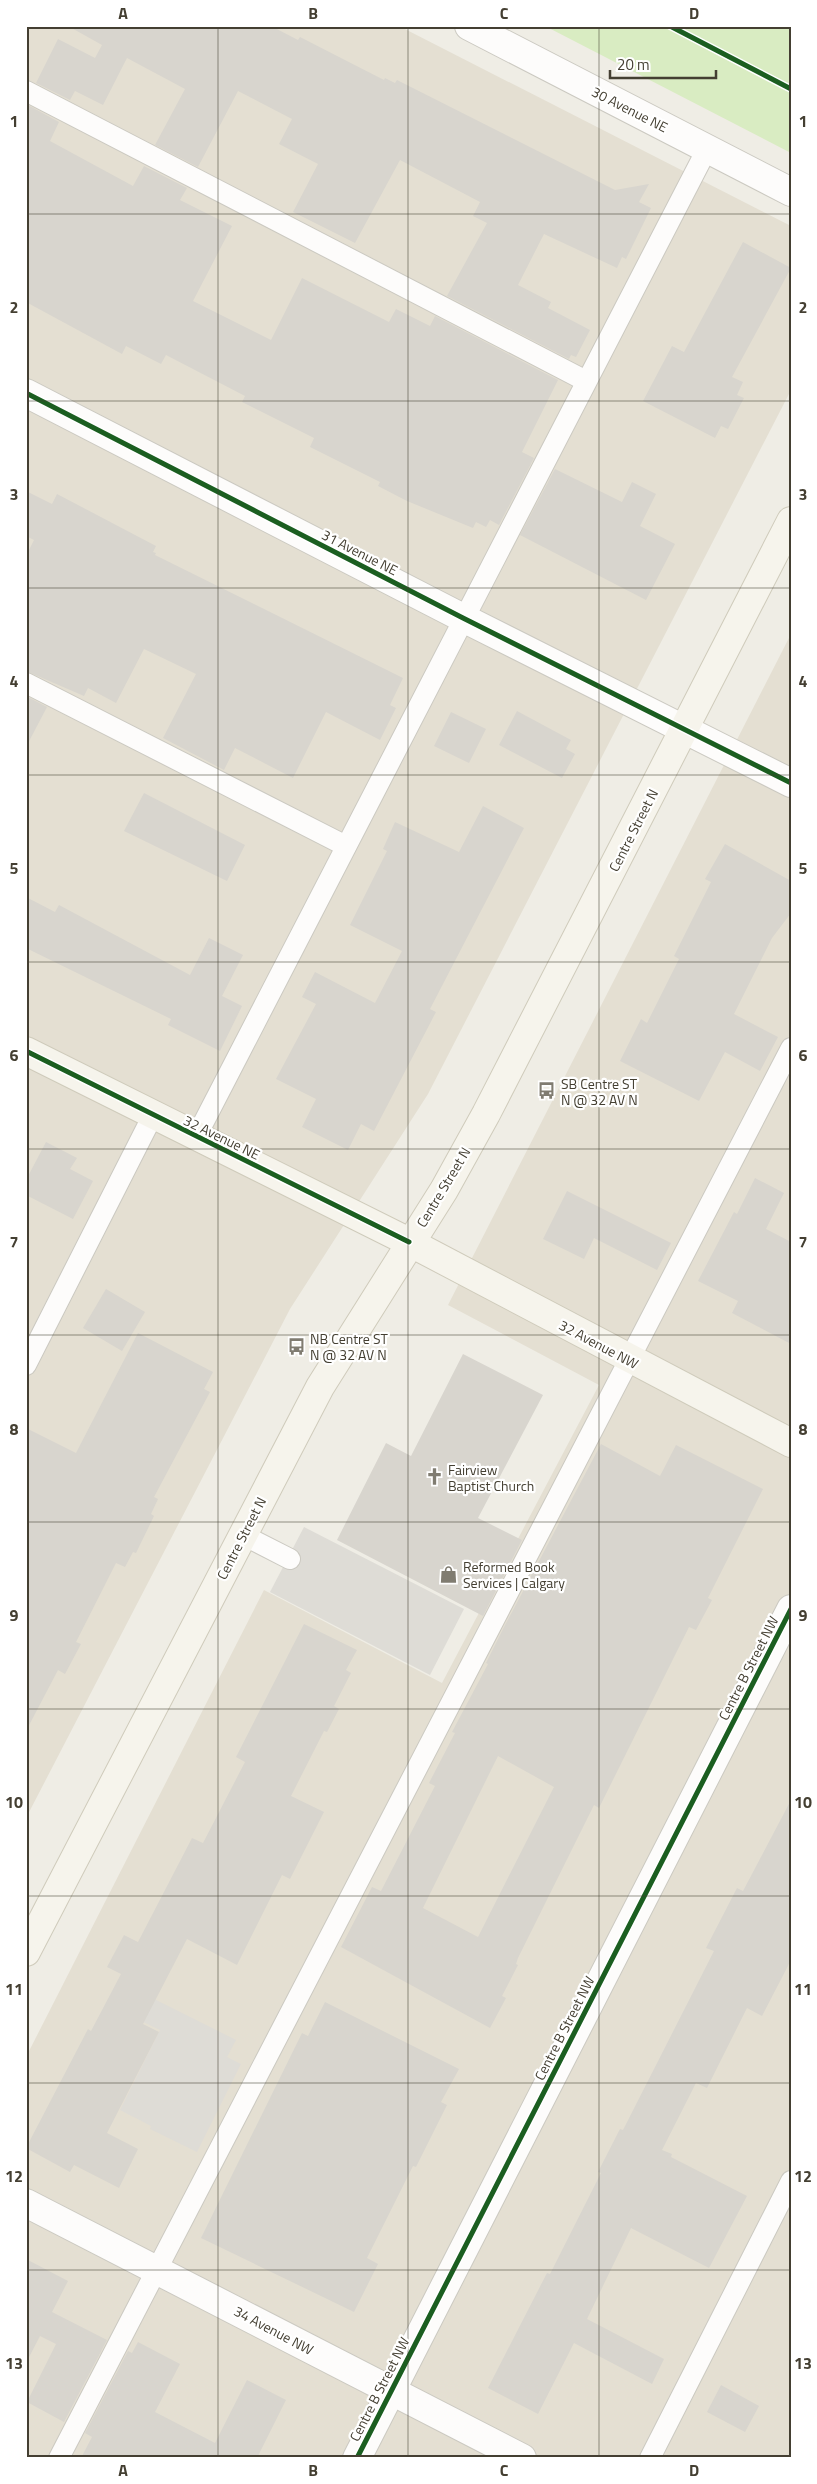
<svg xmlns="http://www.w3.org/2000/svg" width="817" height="2484" viewBox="0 0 817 2484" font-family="'Titillium Web',sans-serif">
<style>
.residential{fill:#e4dfd2}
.green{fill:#d9ecc2}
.parking{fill:#dedcd6}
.building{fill:#d8d5ce;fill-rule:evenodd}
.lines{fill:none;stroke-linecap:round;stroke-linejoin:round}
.lane-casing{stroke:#cbc9c1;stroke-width:22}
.street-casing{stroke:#cbc9c1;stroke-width:30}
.secondary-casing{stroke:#cfcbbb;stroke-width:30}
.lane{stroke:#fdfcfb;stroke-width:20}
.street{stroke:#fdfcfb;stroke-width:28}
.secondary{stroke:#f6f4ec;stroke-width:28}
.cycleway-casing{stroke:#fff;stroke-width:8}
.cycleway{stroke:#1b5e20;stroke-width:5}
.grid{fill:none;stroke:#443f32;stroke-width:1;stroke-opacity:0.55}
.labels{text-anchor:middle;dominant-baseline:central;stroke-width:4.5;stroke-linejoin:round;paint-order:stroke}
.street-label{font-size:14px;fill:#443f32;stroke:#fff}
.poi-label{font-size:14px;fill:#443f32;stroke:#fff;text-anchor:start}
.neatline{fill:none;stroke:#443f32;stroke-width:2}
.grid-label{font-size:16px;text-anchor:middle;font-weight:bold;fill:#443f32}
</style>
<rect width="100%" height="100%" fill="#efede5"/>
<!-- residential -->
<g class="residential">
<path d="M26 26H399L791 226V390L428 1094 290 1309 26 1818Z"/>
<path d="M791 634V2458H26V2057L264 1590 442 1683 599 1385 448 1305Z"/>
</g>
<!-- green -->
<path class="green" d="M545 26H791V153Z"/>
<!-- parking -->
<g class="parking">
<path d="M304 1527 464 1609 430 1675 270 1592Z"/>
<path d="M152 1998 236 2040 227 2057 241 2064 197 2152 150 2129 151 2126 120 2110 160 2030 141 2021Z"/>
</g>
<!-- building -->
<g class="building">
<path d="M68 26H271L298 40 300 37 384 80 385 78 395 83 397 80 615 190 649 184 639 202 651 208 626 259 622 257 617 268 544 234 518 285 551 302 548 308 590 330 576 357 571 355 569 359 447 296 487 223 473 216 480 202 400 160 355 243 293 212 318 164 279 144 292 119 238 91 198 167 155 145 185 89 127 58 103 105 75 91 70 100 36 83 58 39 95 58 102 45Z"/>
<path d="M26 104 59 122 50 141 133 186 144 166 187 188 180 200 232 226 193 301 271 340 302 278 389 322 396 309 430 326 435 316 558 380 522 452 534 458 499 525 490 520 486 527 476 522 473 528 407 501 378 486 380 482 310 447 314 438 242 402 245 396 166 355 161 364 126 346 122 354 26 302Z"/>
<path d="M743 242 791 268 732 377 743 382 737 395 744 398 728 429 721 426 715 438 643 401 672 346 684 352Z"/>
<path d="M555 469 622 502 632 482 656 494 640 526 675 544 646 600 520 535Z"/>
<path d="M26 491 52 504 57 494 156 546 153 552 156 553 155 555 403 678 390 705 396 708 380 740 326 712 293 778 235 748 224 770 163 738 196 674 144 649 116 703 88 688 84 696 26 671V556L34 540 26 536Z"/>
<path d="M26 696 47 707 26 747Z"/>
<path d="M517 711 571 740 566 749 575 754 562 778 499 745Z"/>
<path d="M451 712 486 729 469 763 434 746Z"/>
<path d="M144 793 245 845 227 881 124 831Z"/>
<path d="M483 806 524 828 430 1009 436 1012 374 1131 361 1124 348 1150 302 1127 316 1099 276 1079 316 1004 302 997 315 972 375 1003 402 951 350 925 387 851 383 849 395 822 459 852Z"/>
<path d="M725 844 791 881V913L772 938 734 1014 778 1037 760 1071 725 1052 699 1101 620 1061 641 1019 647 1023 679 959 674 956 711 882 705 879Z"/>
<path d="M26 897 55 912 59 905 190 975 209 938 243 955 222 996 242 1006 220 1051 168 1025 171 1019 26 948Z"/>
<path d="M46 1142 77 1158 70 1169 93 1181 73 1219 26 1195V1180Z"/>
<path d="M755 1178 784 1193 766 1229 791 1242V1344L732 1313 738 1301 698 1281 734 1212 737 1214Z"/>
<path d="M567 1191 671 1243 657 1270 594 1238 584 1259 543 1239Z"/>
<path d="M106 1289 145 1312 122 1351 83 1328Z"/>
<path d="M138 1333 213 1372 204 1389 210 1392 154 1497 158 1499 151 1514 154 1516 136 1553 133 1552 125 1567 116 1563 76 1642 81 1644 65 1674 58 1670 26 1731V1428L76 1453Z"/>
<path d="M463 1354 543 1395 478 1518 522 1540 483 1616 337 1540 386 1443 411 1456Z"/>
<path d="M601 1444 660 1476 676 1445 763 1489 708 1598 712 1600 696 1630 689 1627 599 1808 594 1805 518 1958 516 1964 518 1965 502 1996 506 1998 490 2028 341 1947 372 1887 381 1891 435 1786 429 1783 455 1733 452 1732 488 1664 486 1663 504 1627ZM498 1756 554 1787 478 1937 423 1908Z"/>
<path d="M304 1624 357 1650 346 1670 351 1673 334 1706 339 1709 327 1732 324 1731 291 1796 324 1812 290 1879 282 1875 237 1965 187 1939 143 2024 159 2032 107 2133 138 2149 119 2188 74 2165 70 2172 26 2148 88 2029 91 2031 121 1974 107 1967 124 1935 138 1942 192 1838 203 1843 245 1762 236 1757Z"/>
<path d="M791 1800V1960L762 2016 747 2008 707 2088 696 2083 662 2150 672 2154 671 2157 747 2196 709 2268 631 2228 587 2319 664 2359 652 2384 574 2343 538 2414 488 2388 547 2273 550 2274 601 2173 598 2172 620 2129 623 2130 714 1951 706 1948 737 1888 743 1891Z"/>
<path d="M325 2002 459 2069 441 2102 447 2105 416 2167 413 2166 367 2258 378 2264 354 2312 201 2238 302 2033 308 2036Z"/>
<path d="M26 2259 68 2281 52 2312 107 2340 64 2422 27 2402 56 2344 40 2336 26 2363Z"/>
<path d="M138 2342 180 2364 155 2412 215 2443 247 2380 286 2400 257 2458H81L92 2437 85 2433 128 2351 132 2353Z"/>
<path d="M721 2385 759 2406 745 2432 707 2412Z"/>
</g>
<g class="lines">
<defs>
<g id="lane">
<path d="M26 91 586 381"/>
<path d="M26 683 346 846"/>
<path d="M196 1137 707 149"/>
<path d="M26 1365 153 1115"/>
<path d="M243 1535 290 1559"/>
<path d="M59 2458 791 1048"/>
<path d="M650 2458 791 2181"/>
</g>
<g id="street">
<path d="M469 26 791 192"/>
<path d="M26 393 463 618 791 783"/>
<path d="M26 2203 522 2458"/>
<path d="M357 2458 791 1609"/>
</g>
<g id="secondary">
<path d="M26 1051 409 1242 791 1443"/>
<path d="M26 1952 320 1387 444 1190 486 1114 791 521"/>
</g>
</defs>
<!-- lane casing -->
<use href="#lane" class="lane-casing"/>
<!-- street casing -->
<use href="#street" class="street-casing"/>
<!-- secondary casing -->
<use href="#secondary" class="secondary-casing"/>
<!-- lane -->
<use href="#lane" class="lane"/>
<!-- street -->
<use href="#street" class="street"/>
<!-- secondary -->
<use href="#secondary" class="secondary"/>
<defs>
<g id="cycleway">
<path d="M670 26 791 89"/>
<path d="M26 393 463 618 791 783"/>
<path d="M26 1051 409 1242"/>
<path d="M357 2458 791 1609"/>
</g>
</defs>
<!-- cycleway casing -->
<use href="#cycleway" class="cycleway-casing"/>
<!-- cycleway -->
<use href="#cycleway" class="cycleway"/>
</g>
<!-- grid -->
<path class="grid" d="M218 26V2458M408 26V2458M599 26V2458M26 214H791M26 401H791M26 588H791M26 775H791M26 962H791M26 1149H791M26 1335H791M26 1522H791M26 1709H791M26 1896H791M26 2083H791M26 2270H791"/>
<!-- icons -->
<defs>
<symbol id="bus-bare" viewBox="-9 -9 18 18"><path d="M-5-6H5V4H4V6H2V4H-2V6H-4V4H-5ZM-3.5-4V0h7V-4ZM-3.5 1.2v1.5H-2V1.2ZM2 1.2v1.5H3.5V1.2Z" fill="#807c71" stroke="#fff" stroke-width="2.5" paint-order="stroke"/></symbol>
<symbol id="church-bare" viewBox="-9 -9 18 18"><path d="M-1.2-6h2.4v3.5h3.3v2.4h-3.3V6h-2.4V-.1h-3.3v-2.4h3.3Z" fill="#807c71" stroke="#fff" stroke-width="2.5" paint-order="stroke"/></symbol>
<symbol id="shop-bare" viewBox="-9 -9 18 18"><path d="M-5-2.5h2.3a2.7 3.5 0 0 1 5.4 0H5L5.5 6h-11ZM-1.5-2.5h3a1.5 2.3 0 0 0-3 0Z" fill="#807c71" stroke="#fff" stroke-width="2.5" paint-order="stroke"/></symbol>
</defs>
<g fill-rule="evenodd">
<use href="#bus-bare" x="534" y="1078" width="25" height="25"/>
<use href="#bus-bare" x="284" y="1334" width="25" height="25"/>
<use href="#church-bare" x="422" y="1464" width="25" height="25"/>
<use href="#shop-bare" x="436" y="1562" width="25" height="25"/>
</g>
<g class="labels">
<!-- street labels -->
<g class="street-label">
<text transform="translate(630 109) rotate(27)">30 Avenue NE</text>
<text transform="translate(360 552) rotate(27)">31 Avenue NE</text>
<text transform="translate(633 830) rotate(-63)">Centre Street N</text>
<text transform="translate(222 1137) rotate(26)">32 Avenue NE</text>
<text transform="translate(443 1187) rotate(-59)">Centre Street N</text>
<text transform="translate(599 1344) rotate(28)">32 Avenue NW</text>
<text transform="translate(241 1538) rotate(-63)">Centre Street N</text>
<text transform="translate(748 1668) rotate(-63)">Centre B Street NW</text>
<text transform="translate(564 2028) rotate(-63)">Centre B Street NW</text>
<text transform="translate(274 2330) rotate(28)">34 Avenue NW</text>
<text transform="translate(379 2389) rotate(-63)">Centre B Street NW</text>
</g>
<!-- poi labels -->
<g class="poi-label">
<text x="561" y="1083">SB Centre ST<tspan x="561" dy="16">N @ 32 AV N</tspan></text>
<text x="310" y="1338">NB Centre ST<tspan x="310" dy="16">N @ 32 AV N</tspan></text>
<text x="448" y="1469">Fairview<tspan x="448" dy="16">Baptist Church</tspan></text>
<text x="463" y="1566">Reformed Book<tspan x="463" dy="16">Services | Calgary</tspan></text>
</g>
</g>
<!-- border -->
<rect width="817" height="2484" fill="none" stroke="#ffffff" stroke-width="55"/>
<!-- scale -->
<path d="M610 70v8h106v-8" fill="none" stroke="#443f32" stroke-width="2.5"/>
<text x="617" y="70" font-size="15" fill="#443f32" stroke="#ffffff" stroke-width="4" paint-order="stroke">20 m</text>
<rect x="28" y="28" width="762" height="2428" class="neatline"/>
<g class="grid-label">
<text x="123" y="19">A</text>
<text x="313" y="19">B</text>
<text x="504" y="19">C</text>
<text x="694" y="19">D</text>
<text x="14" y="127">1</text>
<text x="803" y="127">1</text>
<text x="14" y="313">2</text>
<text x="803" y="313">2</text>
<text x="14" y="500">3</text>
<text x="803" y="500">3</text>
<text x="14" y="687">4</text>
<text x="803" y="687">4</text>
<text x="14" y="874">5</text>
<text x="803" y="874">5</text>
<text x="14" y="1061">6</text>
<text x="803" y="1061">6</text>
<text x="14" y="1248">7</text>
<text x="803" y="1248">7</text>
<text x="14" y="1435">8</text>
<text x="803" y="1435">8</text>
<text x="14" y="1621">9</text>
<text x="803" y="1621">9</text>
<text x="14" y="1808">10</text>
<text x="803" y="1808">10</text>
<text x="14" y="1995">11</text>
<text x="803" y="1995">11</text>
<text x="14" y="2182">12</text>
<text x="803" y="2182">12</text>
<text x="14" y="2369">13</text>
<text x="803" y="2369">13</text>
<text x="123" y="2476">A</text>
<text x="313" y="2476">B</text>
<text x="504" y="2476">C</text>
<text x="694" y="2476">D</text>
</g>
</svg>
